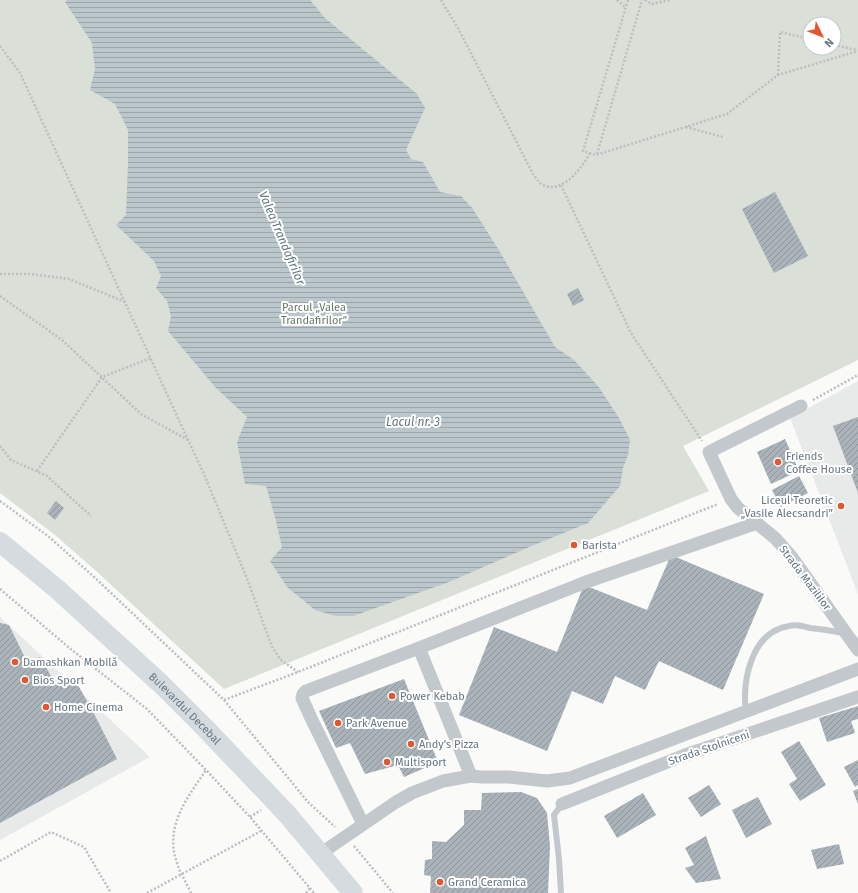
<svg xmlns="http://www.w3.org/2000/svg" width="858" height="893" viewBox="0 0 858 893" font-family="'Fira Sans',sans-serif">
<style>
.built{fill:#e8e9e9}
.green{fill:#dadfd7;fill-rule:evenodd}
.water{fill:url(#water-rules)}
.building{fill:url(#building-hatch)}
.lines{fill:none;stroke-linecap:round;stroke-linejoin:round}
.path{stroke:#bbbfc2;stroke-width:2.5;stroke-dasharray:2 2;stroke-linecap:butt}
.lane{stroke:#c3c8cc;stroke-width:6}
.street{stroke:#c3c8cc;stroke-width:13}
.primary{stroke:#d6dbdf;stroke-width:20}
.poi-dot{fill:#e4572e;stroke:#fff;stroke-width:1.5}
.labels{text-anchor:middle;dominant-baseline:central;stroke-width:4;stroke-linejoin:round;paint-order:stroke}
.park-label{font-size:11px;fill:#687a64;stroke:#fff}
.poi-label{font-size:11px;fill:#657683;stroke:#fff;text-anchor:start}
.street-label{font-size:11px;fill:#657683;stroke:#fff}
.water-label{font-size:12px;font-style:italic;fill:#60757c;stroke:#fff}
</style>
<defs>
<pattern id="water-rules" width="6" height="5" patternUnits="userSpaceOnUse"><rect width="6" height="5" fill="#bbc7cb"/><path d="M0 2.5h6" fill="none" stroke="#9ca6aa"/></pattern>
<pattern id="building-hatch" width="6" height="6" patternUnits="userSpaceOnUse"><rect width="6" height="6" fill="#aab3b9"/><path d="M-1 1l2-2M0 6l6-6M5 7l2-2" fill="none" stroke="#8e969c"/></pattern>
</defs>
<rect width="100%" height="100%" fill="#fafaf8"/>
<!-- built -->
<g class="built">
<path d="M858 381V594L790 418Z"/>
<path d="M0 617 150 757 0 840Z"/>
</g>
<!-- green -->
<path class="green" d="M0 0H858V360L683 446 709 491 224 689 95 570 55 535 0 493ZM810 24H834V48H810Z"/>
<!-- water -->
<path class="water" d="M67 0H310L325 18 376 60 417 94 425 108 406 150 411 159 423 162 440 192 461 196 473 209 500 252 555 347 574 360 598 386 619 418 630 440 628 455 623 468 620 486 588 523 534 545 449 582 353 616H336L315 610 287 587 270 561 282 547 275 517 266 486 245 484 237 442 247 417 216 388 168 331 171 316 167 301 156 288 161 276 154 261 116 225 126 215 128 163V130L115 104 90 90 95 69 92 43 65 2Z"/>
<!-- building -->
<g class="building">
<path d="M775 192 808 256 774 273 742 209Z"/>
<path d="M578 288 584 300 573 306 567 294Z"/>
<path d="M858 417V493L833 426Z"/>
<path d="M785 439 799 471 771 484 757 452Z"/>
<path d="M799 476 808 493 781 507 772 490Z"/>
<path d="M56 501 64 508 55 520 47 513Z"/>
<path d="M671 555 764 594 723 690 659 661 645 690 615 676 603 704 572 691 547 751 459 715 494 627 557 652 584 585 647 610Z"/>
<path d="M0 623 9 625 28 664 40 657 54 681 74 678 91 708 117 759 0 823Z"/>
<path d="M404 679 438 762 404 777 398 765 365 774 350 743 336 748 319 711Z"/>
<path d="M858 706V719L851 721 855 733 827 742 819 718Z"/>
<path d="M799 741 826 785 800 801 789 784 797 779 781 752Z"/>
<path d="M858 760V785L855 787 844 767Z"/>
<path d="M709 785 721 804 701 817 688 798Z"/>
<path d="M858 789V804L853 791Z"/>
<path d="M521 792 537 798 547 813 550 846 548 893H430L431 876 424 875 425 860 432 859V841L446 842 464 825V810H481L482 793Z"/>
<path d="M643 793 656 815 617 838 604 816Z"/>
<path d="M758 797 772 824 746 838 732 810Z"/>
<path d="M706 836 721 879 696 883 685 868 694 865 685 848Z"/>
<path d="M839 844 844 864 817 869 811 850Z"/>
</g>
<g class="lines">
<!-- path -->
<g class="path">
<path d="M441 0 458 28 533 174C536 178 539 183 543 185 563 195 582 167 590 153"/>
<path d="M617 0 626 8"/>
<path d="M628 0 583 151 596 155 727 114 778 75 858 51"/>
<path d="M645 0 652 4 670 0"/>
<path d="M834 45 857 50"/>
<path d="M0 46 20 73 188 440 204 474 246 576 272 647 281 660 298 672"/>
<path d="M778 75 780 32 810 39"/>
<path d="M686 127 723 137"/>
<path d="M597 154 642 0"/>
<path d="M561 185 631 333 702 441"/>
<path d="M0 274H30L69 279 125 302"/>
<path d="M0 296 62 340 141 414 188 440"/>
<path d="M813 400 858 375"/>
<path d="M0 446 11 460 47 476 91 516"/>
<path d="M37 471 102 377 151 358"/>
<path d="M0 501 48 536 93 576 224 700 308 802 335 827"/>
<path d="M0 589 73 651 147 709 206 770 250 817 314 893"/>
<path d="M224 700 298 672 718 504"/>
<path d="M250 817 261 810"/>
<path d="M354 846 393 893"/>
<path d="M0 861 51 832 84 847 111 893"/>
<path d="M147 893 261 831"/>
<path d="M191 893C186 882 179 871 176 860 165 825 188 797 206 770"/>
<path d="M306 893 310 888"/>
</g>
<!-- lane -->
<g class="lane">
<path d="M746 712C742 681 751 632 789 626 796 624 803 626 810 628 822 629 833 631 844 633"/>
<path d="M561 893 559 859 554 815 562 804"/>
</g>
<!-- street -->
<g class="street">
<path d="M801 406 709 452 731 499 738 508 775 538 791 556 858 650"/>
<path d="M419 648 471 776"/>
<path d="M562 804 685 755 858 697"/>
<path d="M363 824 311 718 302 698 303 694 306 691 419 648 586 582 757 523"/>
<path d="M320 854 396 802 412 793 443 781 471 776 482 777H508L547 781 570 778 858 669"/>
</g>
<!-- primary -->
<path class="primary" id="s1" d="M0 542 57 589 160 683 206 729 287 814 353 893"/>
</g>
<!-- markers -->
<g class="poi-dot">
<circle cx="778" cy="462" r="4"/>
<circle cx="841" cy="506" r="4"/>
<circle cx="574" cy="545" r="4"/>
<circle cx="15" cy="662" r="4"/>
<circle cx="25" cy="680" r="4"/>
<circle cx="392" cy="696" r="4"/>
<circle cx="46" cy="707" r="4"/>
<circle cx="338" cy="723" r="4"/>
<circle cx="411" cy="744" r="4"/>
<circle cx="387" cy="762" r="4"/>
<circle cx="440" cy="882" r="4"/>
</g>
<g class="labels">
<!-- park labels -->
<g class="park-label">
<text x="314" y="307">Parcul „Valea<tspan x="314" dy="13">Trandafirilor”</tspan></text>
</g>
<!-- poi labels -->
<g class="poi-label">
<text x="786" y="456">Friends<tspan x="786" dy="13">Coffee House</tspan></text>
<text x="833" y="500" text-anchor="end">Liceul Teoretic<tspan x="833" dy="13">„Vasile Alecsandri”</tspan></text>
<text x="582" y="545">Barista</text>
<text x="23" y="662">Damashkan Mobilă</text>
<text x="33" y="680">Bios Sport</text>
<text x="400" y="696">Power Kebab</text>
<text x="54" y="707">Home Cinema</text>
<text x="346" y="723">Park Avenue</text>
<text x="419" y="744">Andy's Pizza</text>
<text x="395" y="762">Multisport</text>
<text x="448" y="882">Grand Ceramica</text>
</g>
<!-- street labels -->
<g class="street-label">
<text transform="translate(805 578) rotate(53)">Strada Mazililor</text>
<text stroke="none"><textPath href="#s1" startOffset="249">Bulevardul Decebal</textPath></text>
<text transform="translate(709 748) rotate(-19)">Strada Stolniceni</text>
</g>
<!-- water labels -->
<g class="water-label">
<text transform="translate(282 238) rotate(67)">Valea Trandafirilor</text>
<text x="413" y="422">Lacul nr. 3</text>
</g>
</g>
<!-- north arrow -->
<g transform="translate(822 36) rotate(133)"><circle r="19" fill="#ffffff" stroke="#c1c8cd"/>
<path d="M0-3L7 15L0 10L-7 15Z" fill="#e4572e"/>
<text y="-6" font-size="11" font-weight="bold" text-anchor="middle" fill="#657683">N</text>
</g>
</svg>
